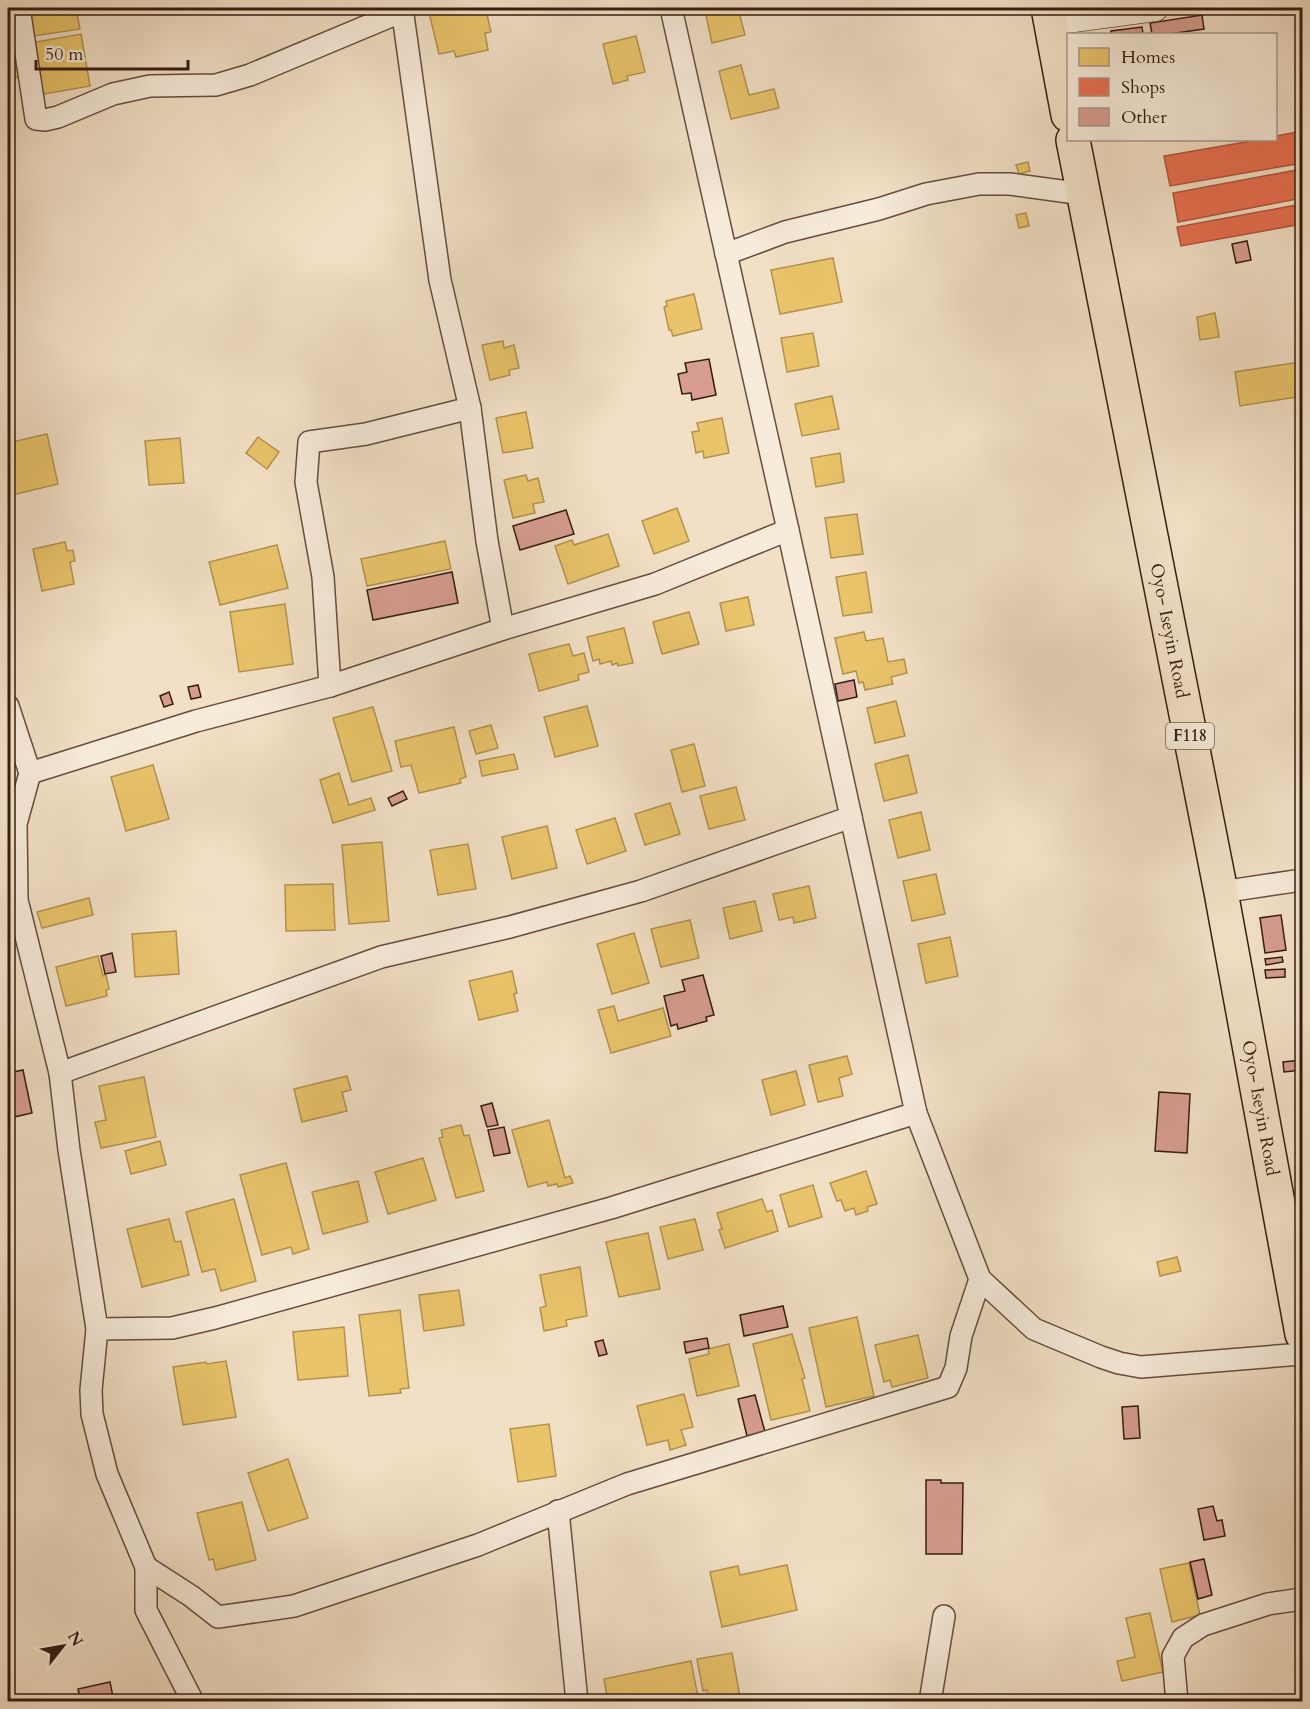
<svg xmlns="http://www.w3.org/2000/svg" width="1310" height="1709" viewBox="0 0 1310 1709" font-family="Cardo,serif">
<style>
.homes{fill:#e9c46a;stroke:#b3924f;stroke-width:1.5}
.shops{fill:#e76f51;stroke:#b1563e;stroke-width:1.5}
.building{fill:#d79d91;stroke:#341c11;stroke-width:1.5}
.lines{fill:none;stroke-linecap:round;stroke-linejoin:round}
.minor-casing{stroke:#644d3e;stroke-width:24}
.tertiary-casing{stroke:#644d3e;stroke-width:28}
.primary-casing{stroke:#341c11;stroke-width:36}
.minor{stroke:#f7ebda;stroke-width:21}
.tertiary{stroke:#f7ebda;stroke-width:26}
.primary{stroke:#f2e0c6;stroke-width:33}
.labels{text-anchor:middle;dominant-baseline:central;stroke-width:6;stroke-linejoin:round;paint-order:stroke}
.shield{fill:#f7ebda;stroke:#6e5a4d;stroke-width:1.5}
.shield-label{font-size:16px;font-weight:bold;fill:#341c11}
.street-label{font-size:18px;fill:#341c11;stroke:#f7ebda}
</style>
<rect width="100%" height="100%" fill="#f2e0c6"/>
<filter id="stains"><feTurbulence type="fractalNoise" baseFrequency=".00333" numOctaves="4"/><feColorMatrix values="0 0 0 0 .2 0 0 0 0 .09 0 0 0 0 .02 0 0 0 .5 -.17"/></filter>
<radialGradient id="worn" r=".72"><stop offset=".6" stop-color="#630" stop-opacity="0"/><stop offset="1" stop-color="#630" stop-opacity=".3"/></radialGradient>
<!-- homes -->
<g class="homes">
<path d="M428 8H479L480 11 486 10 491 32 485 33 488 50 456 57 454 51 439 54Z"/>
<path d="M719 8H727L729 14 739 12 745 35 712 43 705 11Z"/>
<path d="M76 9 80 29 27 37 24 17Z"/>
<path d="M81 34 90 86 39 95 30 43Z"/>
<path d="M636 36 645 72 627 76 628 80 613 84 603 44Z"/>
<path d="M12 37 21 77 8 79V38Z"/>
<path d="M741 65 749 95 774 89 779 108 731 119 719 71Z"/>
<path d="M1028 162 1030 171 1019 174 1016 165Z"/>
<path d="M1026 213 1029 226 1019 228 1016 215Z"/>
<path d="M833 258 842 302 780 314 771 270Z"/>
<path d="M694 294 702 329 673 336 671 330H669L664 307 667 306 666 301Z"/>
<path d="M1215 313 1219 337 1200 340 1197 317Z"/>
<path d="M813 333 819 366 787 372 781 338Z"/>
<path d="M503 341 504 348 514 345 519 368 509 370 510 375 490 380 482 345Z"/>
<path d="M1300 362 1302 396 1240 406 1235 372Z"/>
<path d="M832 396 839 429 802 436 795 404Z"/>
<path d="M526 412 533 448 503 453 496 418Z"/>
<path d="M722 418 729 453 704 458 703 451 696 453 692 432 699 431 697 423Z"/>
<path d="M47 434 58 484 8 496V443Z"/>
<path d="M258 437 279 452 267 469 246 453Z"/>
<path d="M180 438 184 483 149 485 145 441Z"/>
<path d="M840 453 844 482 816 487 811 458Z"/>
<path d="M526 475 528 481 538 478 544 502 533 504 535 513 513 518 504 480Z"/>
<path d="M677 508 689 541 654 554 642 521Z"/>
<path d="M857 514 863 554 831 558 825 518Z"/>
<path d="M608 534 619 566 568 584 555 546 572 540 574 545Z"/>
<path d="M445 541 451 569 367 586 361 559Z"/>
<path d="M65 542 67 551 73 550 75 561 70 562 74 584 42 591 33 549Z"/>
<path d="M277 545 288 588 220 605 209 562Z"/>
<path d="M866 572 872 612 843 616 836 577Z"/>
<path d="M748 597 754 625 726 631 720 603Z"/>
<path d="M285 604 293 664 239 672 230 612Z"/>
<path d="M689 612 699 644 662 654 653 622Z"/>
<path d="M624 628 633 663 618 666 617 663 612 665 611 661 600 664 599 659 593 661 587 637Z"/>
<path d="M864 632 866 641 883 638 888 662 904 659 907 673 891 677 893 684 865 690 863 682 859 683 856 671 843 674 835 638Z"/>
<path d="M569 644 573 656 584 653 589 672 578 675 579 680 539 691 529 654Z"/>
<path d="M896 701 905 736 875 743 867 708Z"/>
<path d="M587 706 598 746 555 757 544 717Z"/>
<path d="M373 707 392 771 352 782 333 718Z"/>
<path d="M491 725 498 748 476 754 469 731Z"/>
<path d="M454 727 466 777 460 779 461 783 419 793 411 765 401 767 395 741Z"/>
<path d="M694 744 705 786 682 792 671 750Z"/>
<path d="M514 754 518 769 482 776 479 761Z"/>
<path d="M908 755 917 793 884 801 875 764Z"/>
<path d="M153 765 169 819 126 831 111 777Z"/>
<path d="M339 773 349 805 371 798 375 810 333 823 320 780Z"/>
<path d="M736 787 745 820 709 829 700 796Z"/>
<path d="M670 803 680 834 645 845 635 814Z"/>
<path d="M921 812 930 850 898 858 889 820Z"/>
<path d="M615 818 626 851 587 864 576 830Z"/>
<path d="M547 826 557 868 512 879 502 837Z"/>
<path d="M382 842 389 921 349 924 342 845Z"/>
<path d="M468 844 476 889 438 895 430 850Z"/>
<path d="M936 874 945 914 912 921 903 881Z"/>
<path d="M333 884 335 930 286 931 285 885Z"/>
<path d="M809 886 816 918 794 923 793 917 779 920 773 894Z"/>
<path d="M89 898 93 915 42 928 37 912Z"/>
<path d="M755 901 762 931 730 939 723 908Z"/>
<path d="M690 920 699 958 661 967 651 929Z"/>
<path d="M176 931 179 974 135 977 132 934Z"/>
<path d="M634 933 649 983 612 994 597 944Z"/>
<path d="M950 937 958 976 926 983 918 944Z"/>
<path d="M98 956 103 976 106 975 109 989 106 990 107 996 66 1006 56 967Z"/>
<path d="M512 971 517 993 514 994 518 1011 479 1020 469 981Z"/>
<path d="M614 1006 618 1021 663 1008 671 1036 611 1053 598 1010Z"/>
<path d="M847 1056 852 1074 839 1078 843 1096 818 1102 809 1065Z"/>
<path d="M796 1071 805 1105 771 1115 762 1080Z"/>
<path d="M347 1076 351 1090 342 1092 347 1111 302 1122 294 1089Z"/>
<path d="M144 1077 156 1137 101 1148 95 1122 106 1120 99 1086Z"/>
<path d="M549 1120 565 1178 570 1176 573 1183 558 1187 557 1184 548 1186 547 1182 528 1187 512 1130Z"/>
<path d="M461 1125 464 1136 469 1135 484 1191 456 1198 439 1138 443 1137 441 1130Z"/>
<path d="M160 1141 166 1165 131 1174 125 1151Z"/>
<path d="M423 1158 436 1200 388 1214 375 1172Z"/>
<path d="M286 1163 309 1249 293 1254 291 1247 262 1255 240 1175Z"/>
<path d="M866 1171 877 1204 867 1207 868 1211 856 1215 854 1208 845 1211 841 1200 837 1201 830 1183Z"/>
<path d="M358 1181 368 1222 323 1234 312 1192Z"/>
<path d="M813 1185 822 1217 789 1227 780 1195Z"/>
<path d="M234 1199 256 1281 221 1291 215 1269 202 1272 186 1212Z"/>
<path d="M762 1199 767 1212 772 1210 778 1231 725 1248 719 1230 722 1229 717 1213Z"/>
<path d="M169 1219 175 1242 181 1241 189 1275 142 1287 127 1229Z"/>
<path d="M695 1219 703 1250 668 1259 660 1227Z"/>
<path d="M648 1233 660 1289 619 1297 606 1242Z"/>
<path d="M1177 1257 1181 1271 1160 1276 1157 1262Z"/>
<path d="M580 1267 587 1316 566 1320 567 1326 544 1331 540 1308 546 1306 540 1275Z"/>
<path d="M459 1290 464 1325 424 1331 419 1295Z"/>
<path d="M400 1310 409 1388 400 1389 401 1393 369 1396 359 1315Z"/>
<path d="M857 1317 874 1396 826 1407 809 1328Z"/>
<path d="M344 1327 348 1376 298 1380 293 1332Z"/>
<path d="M792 1334 805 1378 802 1379 810 1411 771 1420 753 1344Z"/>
<path d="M918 1335 928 1378 892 1387 890 1380 884 1382 875 1345Z"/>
<path d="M729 1344 739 1386 697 1396 689 1359 709 1354 708 1349Z"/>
<path d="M226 1361 236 1417 183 1425 173 1367 206 1362 207 1364Z"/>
<path d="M684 1394 693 1427 681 1430 686 1445 670 1450 668 1440 647 1445 637 1406Z"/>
<path d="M549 1424 556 1476 518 1482 510 1429Z"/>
<path d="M288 1459 308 1518 268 1531 248 1473Z"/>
<path d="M242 1502 256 1560 216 1570 213 1559 209 1560 197 1513Z"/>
<path d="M1189 1563 1200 1615 1172 1622 1160 1569Z"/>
<path d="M787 1565 797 1610 722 1627 710 1572 738 1566 740 1575Z"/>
<path d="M1150 1613 1163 1672 1122 1681 1117 1661 1135 1657 1126 1618Z"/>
<path d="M732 1653 741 1702H709L707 1690 703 1691 697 1659Z"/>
<path d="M691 1661 699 1702H608L604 1679Z"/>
</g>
<!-- shops -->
<g class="shops">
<path d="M1302 131V163L1170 186 1164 156 1257 140H1276V136Z"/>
<path d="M1302 169V198L1178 222 1173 193Z"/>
<path d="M1302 204V224L1181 246 1177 227Z"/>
</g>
<!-- building -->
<g class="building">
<path d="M1202 15 1204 29 1169 34H1152L1150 23Z"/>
<path d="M1142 27 1143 34H1111V31Z"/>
<path d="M1247 241 1251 260 1236 263 1232 244Z"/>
<path d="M709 359 716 395 692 400 691 393 682 394 678 374 687 372 685 363Z"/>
<path d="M566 510 574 534 520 550 513 526Z"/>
<path d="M452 572 458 603 373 620 367 590Z"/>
<path d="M854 680 857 697 838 701 835 684Z"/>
<path d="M198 685 201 697 191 699 188 687Z"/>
<path d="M169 692 173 704 164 707 160 696Z"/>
<path d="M403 791 407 799 392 806 388 798Z"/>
<path d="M1281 915 1286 950 1265 953 1260 918Z"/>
<path d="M112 953 116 972 105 974 101 956Z"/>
<path d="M1282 957 1283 962 1266 965 1265 959Z"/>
<path d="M1285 969V977L1266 978 1265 970Z"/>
<path d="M703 975 714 1015 706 1017 707 1021 678 1029 677 1024 671 1026 664 996 685 991 682 980Z"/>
<path d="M1302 1060V1070L1284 1072 1283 1062Z"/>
<path d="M23 1070 32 1113 14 1117 8 1087V1073Z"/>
<path d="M1159 1092 1190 1094 1187 1153 1155 1151Z"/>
<path d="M492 1103 498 1125 487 1127 481 1106Z"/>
<path d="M504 1127 510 1153 494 1156 488 1130Z"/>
<path d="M783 1306 788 1327 744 1336 740 1315Z"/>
<path d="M707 1338 709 1348 686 1353 684 1342Z"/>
<path d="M603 1340 607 1354 599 1356 595 1342Z"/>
<path d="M755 1395 765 1432 747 1436 738 1399Z"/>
<path d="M1138 1406 1140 1438 1124 1439 1122 1407Z"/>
<path d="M926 1480H941V1483H963L962 1554H926Z"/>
<path d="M1213 1506 1217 1521 1222 1520 1225 1536 1204 1540 1198 1509Z"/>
<path d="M1204 1559 1212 1595 1198 1599 1190 1562Z"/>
<path d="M110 1682 114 1702H69V1699L80 1697 78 1689Z"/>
</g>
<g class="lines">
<defs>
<g id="minor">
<path d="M19 8 36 119 45 120 58 117 113 94 150 86 216 85 250 75 403 11"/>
<path d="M402 8 440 280 470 408 487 541 503 629"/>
<path d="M671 8 788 530 916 1113 980 1279 1034 1329 1101 1357 1119 1363 1141 1367 1302 1354"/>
<path d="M726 254 785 232 879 209 926 194 979 184H1010L1083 194"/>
<path d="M330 686 323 577 306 482 309 442 366 434 470 408"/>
<path d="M8 706 30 773 16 824 17 900 60 1073 69 1150 97 1329 91 1390 92 1414 107 1474 146 1567V1610L193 1702"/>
<path d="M30 773 196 721 330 686 503 629 655 584 788 530"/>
<path d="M1221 892 1302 880"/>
<path d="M60 1073 381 957 510 927 641 891 851 817"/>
<path d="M97 1329 172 1328 215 1318 611 1208 916 1113"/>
<path d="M558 1511 577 1702"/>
<path d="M146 1567 191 1596 218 1617 294 1606 478 1545 627 1484 948 1387 956 1368 961 1336 980 1279"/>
<path d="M930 1702 944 1616"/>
<path d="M1177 1702 1173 1656 1183 1638 1203 1625 1268 1604 1302 1599"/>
</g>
<path id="tertiary" d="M1051 22 1155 8"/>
<g id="primary">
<path d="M1048 8 1068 115"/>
<path id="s1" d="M1073 140 1221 892 1302 1334"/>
</g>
</defs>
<!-- minor casing -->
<use href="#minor" class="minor-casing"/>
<!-- tertiary casing -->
<use href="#tertiary" class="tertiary-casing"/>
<!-- primary casing -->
<use href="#primary" class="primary-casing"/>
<!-- minor -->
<use href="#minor" class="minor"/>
<!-- tertiary -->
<use href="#tertiary" class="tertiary"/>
<!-- primary -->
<use href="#primary" class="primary"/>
</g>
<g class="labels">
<!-- shield labels -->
<rect class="shield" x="1166" y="723" width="48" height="26" rx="4.5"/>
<g class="shield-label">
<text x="1190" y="736">F118</text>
</g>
<!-- street labels -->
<g class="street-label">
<text stroke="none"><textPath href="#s1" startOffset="500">Oyo- Iseyin Road</textPath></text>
<text stroke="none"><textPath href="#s1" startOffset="986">Oyo- Iseyin Road</textPath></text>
</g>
</g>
<!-- margin -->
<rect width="1310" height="1709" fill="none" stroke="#f2e0c6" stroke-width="30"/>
<rect x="9" y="9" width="1292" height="1691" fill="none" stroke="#341c11" stroke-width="3"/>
<rect x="15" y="15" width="1280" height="1679" fill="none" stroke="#341c11" stroke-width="1.5"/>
<!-- legend -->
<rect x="1067" y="33" width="210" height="108" fill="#f7ebda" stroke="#a9988a" stroke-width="1.5"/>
<rect x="1079" y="48" width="30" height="18" fill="#e9c46a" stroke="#a9988a" stroke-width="1.5"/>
<text x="1121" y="63" font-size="18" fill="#341c11">Homes</text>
<rect x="1079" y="78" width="30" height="18" fill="#e76f51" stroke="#a9988a" stroke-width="1.5"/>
<text x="1121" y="93" font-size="18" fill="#341c11">Shops</text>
<rect x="1079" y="108" width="30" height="18" fill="#d79d91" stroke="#a9988a" stroke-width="1.5"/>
<text x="1121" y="123" font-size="18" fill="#341c11">Other</text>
<!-- north arrow -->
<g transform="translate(63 1646) rotate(59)" stroke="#f7ebda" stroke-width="4.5" paint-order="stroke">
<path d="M0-4.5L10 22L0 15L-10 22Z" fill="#341c11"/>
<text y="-9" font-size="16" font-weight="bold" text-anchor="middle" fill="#341c11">N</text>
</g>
<!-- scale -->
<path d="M36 60v9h152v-9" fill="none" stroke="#341c11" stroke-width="3"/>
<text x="45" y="60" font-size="18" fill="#341c11" stroke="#f7ebda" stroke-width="4.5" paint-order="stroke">50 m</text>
<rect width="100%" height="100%" filter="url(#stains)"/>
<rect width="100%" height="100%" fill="url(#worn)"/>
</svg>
